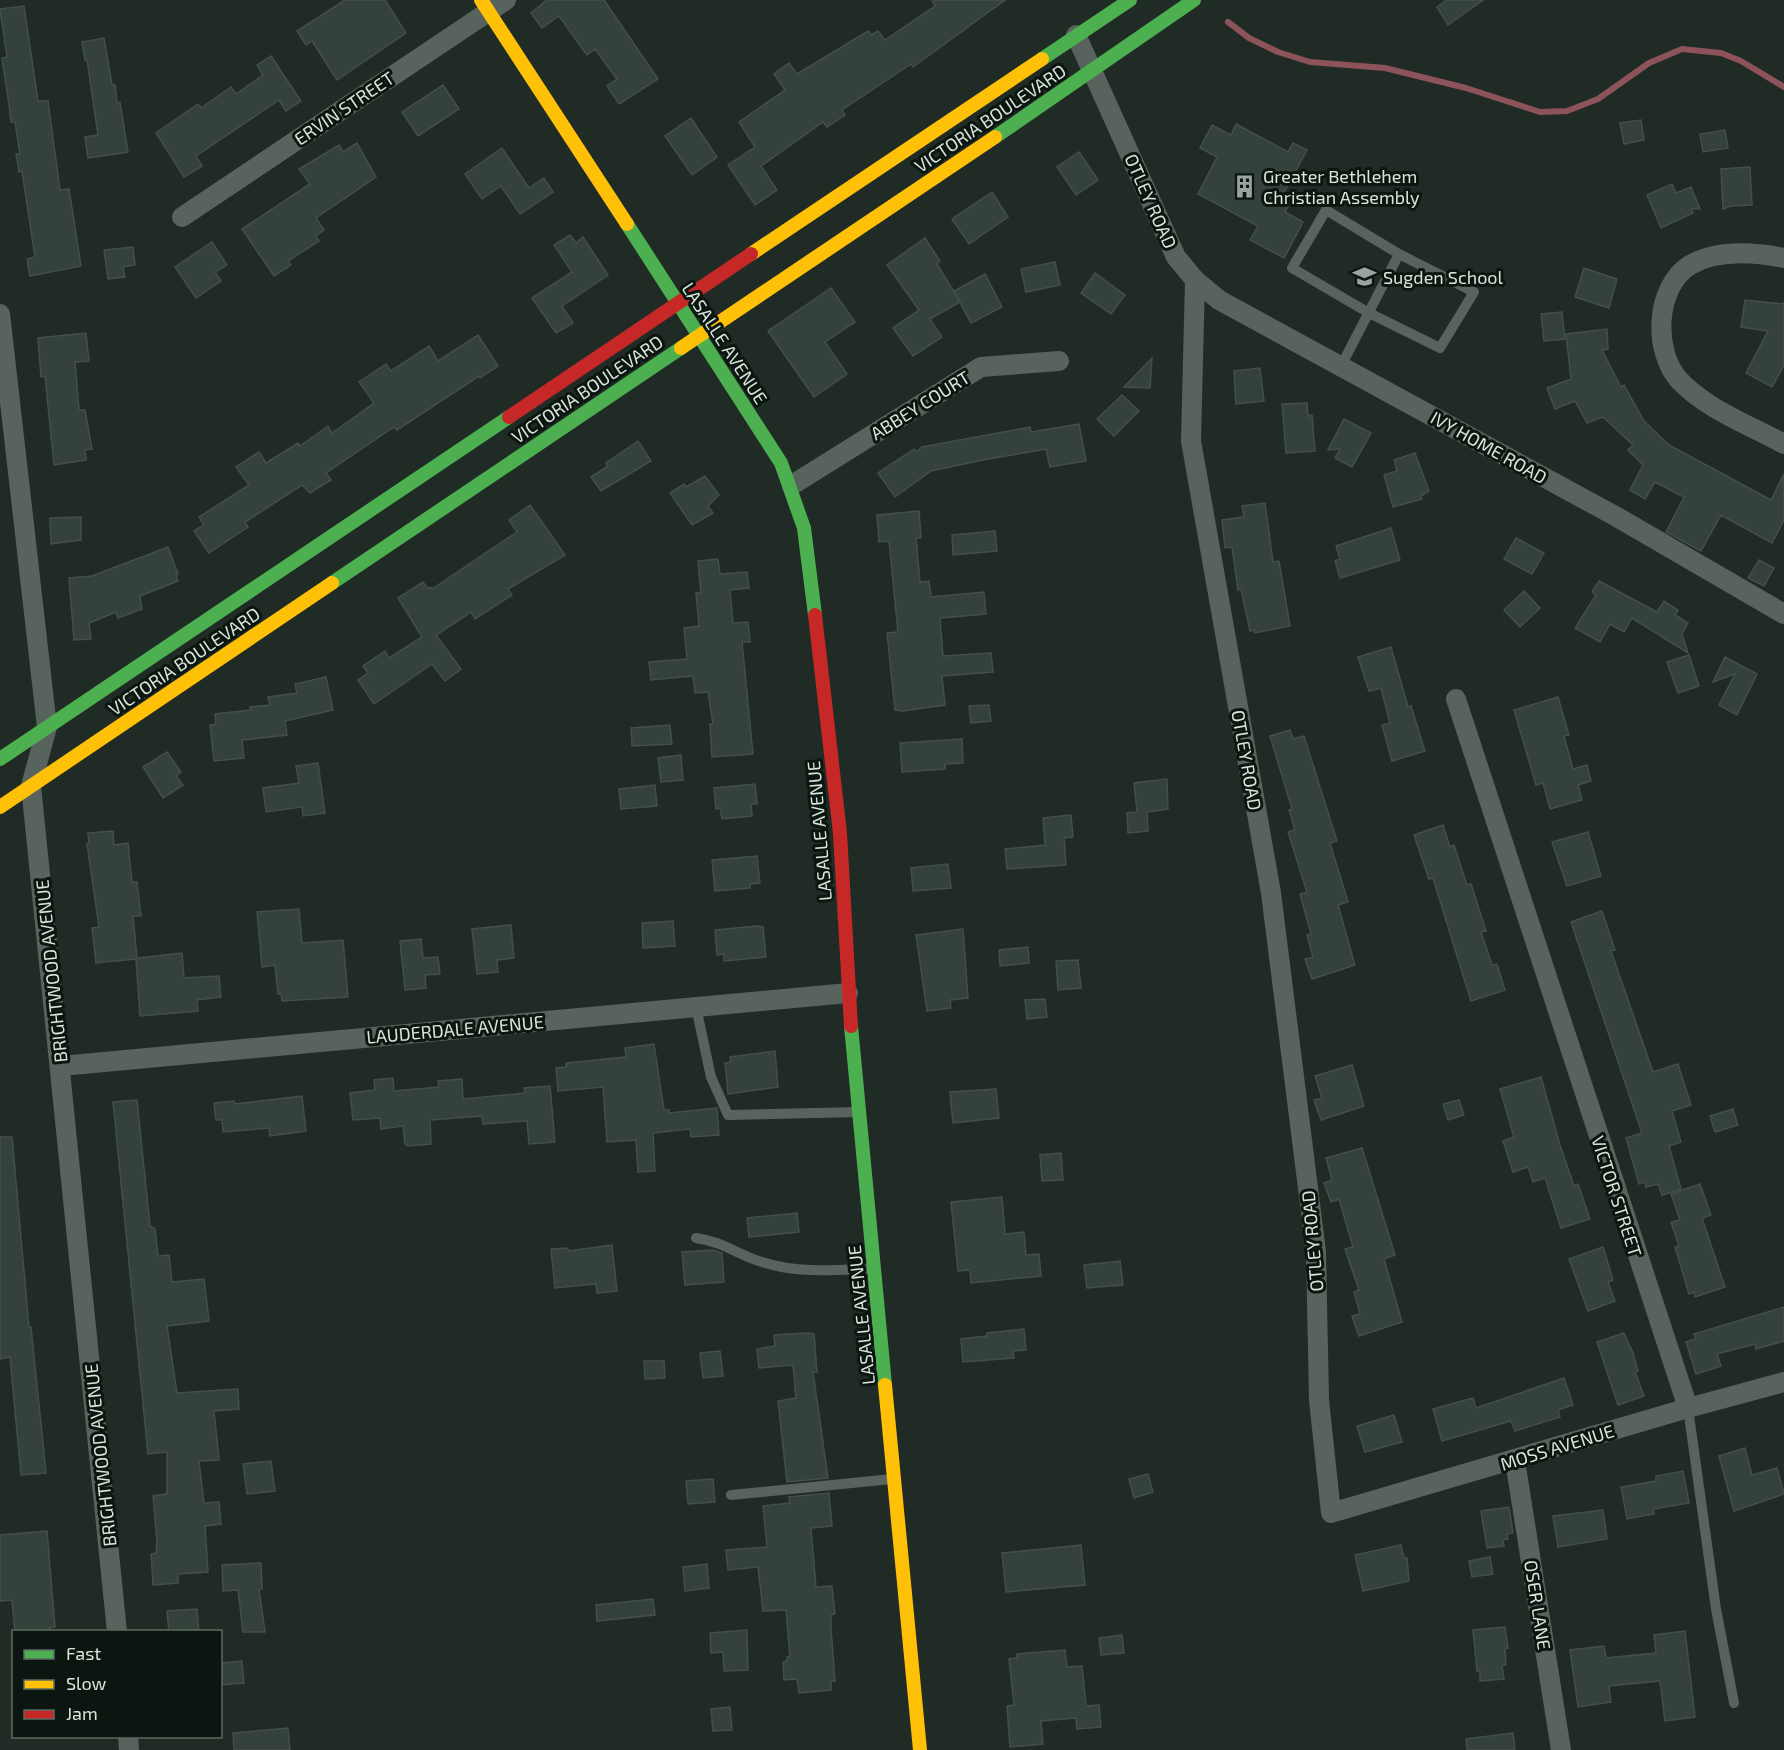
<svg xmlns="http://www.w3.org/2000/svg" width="1784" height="1750" viewBox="0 0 1784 1750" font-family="'Exo 2',sans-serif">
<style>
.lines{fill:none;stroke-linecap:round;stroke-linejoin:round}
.stream{stroke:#8c535a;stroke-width:6}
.building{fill:#34423b;stroke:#454e49;stroke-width:1.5}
.lane{stroke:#59635d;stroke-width:10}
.street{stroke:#59635d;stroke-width:20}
.fast{stroke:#4caf50;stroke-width:14}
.slow{stroke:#ffc107;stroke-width:14}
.jam{stroke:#c62828;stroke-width:14}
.labels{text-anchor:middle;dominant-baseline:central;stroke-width:6;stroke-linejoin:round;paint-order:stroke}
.street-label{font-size:18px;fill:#d8e5dd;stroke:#0c1610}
.poi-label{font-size:18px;fill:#d8e5dd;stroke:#0c1610;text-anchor:start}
</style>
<rect width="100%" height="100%" fill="#202b25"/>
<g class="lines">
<!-- stream -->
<path class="stream" d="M1228 22 1249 38 1278 52 1310 62 1385 68 1466 88 1540 112 1567 111 1598 99 1649 63 1682 49 1721 53 1741 61 1784 87"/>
</g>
<!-- building -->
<g class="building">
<path d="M345 0H385L406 33 337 80 312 41 306 45 297 31Z"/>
<path d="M547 0H604L658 79 619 104 607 86 617 79 595 49 587 55 559 16 542 28 531 13Z"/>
<path d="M932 0H1005L913 67 911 64 842 110 845 115 827 127 823 122 761 166 777 190 755 205 728 165 755 147 739 122 785 90 774 74 789 63 797 74 868 31 871 35 878 31 885 40 935 6Z"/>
<path d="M1447 0H1483L1448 25 1437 7Z"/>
<path d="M24 6 38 101H48L60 190 69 189 81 266 30 276 27 259 35 257 22 171 19 172 16 154H20L15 122H11L9 105 2 58 7 57 0 9Z"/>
<path d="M104 38 112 85H115L117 103 120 102 128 152 88 158 85 137 98 135 87 60H85L82 42Z"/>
<path d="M271 56 301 101 286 111 279 100 196 156 202 166 184 177 156 133 198 104 201 108 231 87 236 94 263 75 257 65Z"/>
<path d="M443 85 459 109 418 136 402 112Z"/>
<path d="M691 118 717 157 692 175 665 136Z"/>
<path d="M1641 120 1644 140 1624 144 1620 123Z"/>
<path d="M1236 124 1288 152 1293 143 1307 150 1282 196 1291 201 1285 212 1303 222 1284 258 1250 240 1258 226 1198 194 1217 157 1200 148 1212 125 1231 135Z"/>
<path d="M1725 130 1728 148 1703 152 1700 134Z"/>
<path d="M357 143 376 177 316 218 324 230 316 236 319 241 288 261 291 265 274 276 242 229 310 184 299 169 339 145 343 152Z"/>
<path d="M502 148 529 188 544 178 553 192 520 214 501 186 482 199 465 174Z"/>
<path d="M1079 152 1098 180 1076 195 1057 167Z"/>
<path d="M1750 167 1752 205 1731 206 1723 209 1721 169Z"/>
<path d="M1672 184 1676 193 1691 187 1700 209H1691L1693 213 1661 228 1647 195Z"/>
<path d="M992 192 1008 217 969 244 952 219Z"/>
<path d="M570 235 576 243 583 237 608 275 562 306 573 323 556 333 532 298 572 272 554 245Z"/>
<path d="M925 238 940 261 937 264 960 302 930 319 942 337 913 356 893 328 919 310 887 265Z"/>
<path d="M212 242 227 265 215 272 221 281 196 298 175 267Z"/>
<path d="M133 247 135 265 123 267 125 277 108 279 104 250Z"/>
<path d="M1055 262 1060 285 1026 292 1021 269Z"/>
<path d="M1584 268 1617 279 1609 308 1575 297Z"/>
<path d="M1095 273 1125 295 1111 314 1081 293Z"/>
<path d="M985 274 1002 307 971 323 954 291Z"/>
<path d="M831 288 855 322 825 342 847 374 814 397 768 331Z"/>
<path d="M1745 300 1783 304 1784 302V365L1772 387 1746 373 1768 331 1741 327Z"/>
<path d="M1562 312 1565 339 1544 341 1541 314Z"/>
<path d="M1607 329 1608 349 1602 350 1621 387 1624 385 1644 421 1669 445 1771 500 1784 474V520L1772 543 1721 515 1701 551 1666 532 1684 497 1655 482 1645 499 1630 490 1643 465 1628 450 1633 445 1603 417 1587 423 1575 401 1555 409 1547 388 1571 379 1566 334Z"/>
<path d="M86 333 89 361 75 362 79 410H85L92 449 85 450 86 460 54 465 45 376 41 377 38 338Z"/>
<path d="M478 335 498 366 480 378 479 376 397 430 394 427 326 473 331 480 310 493 302 485 245 522 248 527 209 553 194 531 204 525 199 517 249 485 236 467 259 452 266 463 298 443 300 446 328 426 332 433 374 403 359 382 386 364 391 371 429 346 438 361Z"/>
<path d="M1152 358 1150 388 1124 387Z"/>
<path d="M1260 368 1264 401 1236 404 1234 371Z"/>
<path d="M1122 395 1139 411 1114 436 1097 419Z"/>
<path d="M1307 403 1308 416 1312 415 1315 451 1286 453 1282 404Z"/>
<path d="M1344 419 1371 433 1352 467 1335 458 1340 449 1328 450Z"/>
<path d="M1079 424 1086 461 1050 467 1046 449 983 460 931 471 895 497 878 473 914 449 916 452 922 447 1030 427 1031 432Z"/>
<path d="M638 441 651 461 601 491 591 477 608 466 606 463Z"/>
<path d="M1415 453 1429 491 1421 496 1422 499 1393 507 1384 475 1397 471 1394 460Z"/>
<path d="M705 476 719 495 708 506 713 513 692 525 670 493 684 484 686 487Z"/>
<path d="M1265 503 1273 562 1279 561 1290 626 1255 633 1254 630 1250 631 1241 589 1238 590 1232 547 1225 548 1222 520 1244 517 1242 506Z"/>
<path d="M530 505 565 555 508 589 512 595 475 619 471 612 436 635 461 669 445 681 432 664 374 704 358 680 368 673 363 666 385 651 389 658 422 637 398 598 423 582 428 589 430 587 432 589 517 532 509 520Z"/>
<path d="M919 511 921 538H916L920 582 929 581 931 597 984 592 986 614 940 618 943 656 991 653 993 672 942 676 945 705 903 711 895 710 887 633 898 632 889 541 879 542 877 515Z"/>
<path d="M81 517V540L51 544 50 518Z"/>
<path d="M1391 528 1400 560 1340 578 1335 561 1340 559 1336 546Z"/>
<path d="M995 531 997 551 953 555 952 535Z"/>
<path d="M1516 538 1544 553 1532 574 1504 559Z"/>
<path d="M168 547 178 574 176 575 178 581 140 596 142 609 118 618 116 612 89 623 91 639 74 640 69 578 92 576Z"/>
<path d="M718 559 720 574 747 572 749 588 730 590 733 623 748 622 750 642H742L753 754 712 757 710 724H713L708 692 695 693 693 676 651 680 649 662 687 659 684 628 699 626 696 593H701L698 561Z"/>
<path d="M1759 560 1774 568 1764 586 1748 578Z"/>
<path d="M1599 581 1657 612 1664 601 1678 610 1675 615 1688 623 1682 634 1688 653 1632 618 1624 632 1610 624 1600 642 1575 628 1596 595 1592 592Z"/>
<path d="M1524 591 1540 608 1520 627 1504 610Z"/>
<path d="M1391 647 1408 707 1411 706 1425 751 1392 761 1382 725 1390 723 1381 688 1369 691 1358 657Z"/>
<path d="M1689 655 1699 686 1678 693 1667 662Z"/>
<path d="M1725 657 1757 674 1737 715 1719 705 1735 674 1713 682Z"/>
<path d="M326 677 333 710 285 721 287 735 242 740 244 758 214 761 210 725 216 724 215 714 251 710 250 707 270 705 268 697 297 693 295 684Z"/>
<path d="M1558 697 1569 735 1564 736 1573 769 1587 765 1591 781 1578 785 1582 800 1550 809 1543 783 1536 785 1514 710Z"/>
<path d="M989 705 991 721 971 723 969 706Z"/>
<path d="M670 725 672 744 632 746 631 728Z"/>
<path d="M1290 730 1293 739 1304 736 1337 841 1330 843 1348 902 1338 905 1355 965 1312 979 1305 959 1313 957 1307 935 1311 934 1300 894 1307 892 1288 832 1295 830 1289 810 1292 809 1270 736Z"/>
<path d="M962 739 963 763 945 764V769L902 772 900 743Z"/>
<path d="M167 752 181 772 176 776 183 785 163 798 143 767Z"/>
<path d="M681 755 683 780 661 782 658 758Z"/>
<path d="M318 763 325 813 303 816 302 807 266 812 263 788 299 783 296 766Z"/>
<path d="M1167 779 1168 809 1147 812 1148 831 1128 833 1127 813 1137 812 1134 783Z"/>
<path d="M755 784 757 804H751L752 816 722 819 720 808 716 809 714 788Z"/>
<path d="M655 785 657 806 621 809 619 789Z"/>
<path d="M1071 815 1073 837 1064 838 1066 865 1007 869 1005 849 1045 845 1043 818Z"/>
<path d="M1443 825 1450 847 1454 845 1467 885 1471 884 1486 931 1481 932 1492 965 1497 964 1505 990 1471 1001 1433 878 1429 879 1414 835Z"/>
<path d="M113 831 114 845 128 843 132 882H137L141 916H133L137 958 182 953 184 978 219 976 221 997 197 1000 198 1011 140 1016 136 959 96 963 92 928 99 927 87 844 89 843 88 833Z"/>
<path d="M1588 832 1601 876 1567 886 1552 842Z"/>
<path d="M757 856 760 883 750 884V888L715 891 712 860Z"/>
<path d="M948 864 951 888 913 891 911 868Z"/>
<path d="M299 909 302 943 343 940 348 997 282 1001 281 994H278L275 965 262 967 257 912Z"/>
<path d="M1602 911 1615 950 1611 951 1653 1072 1678 1064 1691 1105 1672 1111 1681 1142 1669 1146 1681 1189 1662 1195 1658 1184 1646 1187 1645 1182 1639 1184 1626 1138 1642 1133 1571 922Z"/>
<path d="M673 921 675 946 643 948 642 923Z"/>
<path d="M511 925 514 958 497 960 498 972 477 974 472 929Z"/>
<path d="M757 926 763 927 766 957 724 961V954L717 955 715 930Z"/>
<path d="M963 929 968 998 950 1000 951 1008 927 1011 916 935Z"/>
<path d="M421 939 423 958 438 957 440 974 425 975 426 988 405 990 400 941Z"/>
<path d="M1028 947 1029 963 1000 966 999 950Z"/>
<path d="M1078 960 1081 988 1058 990 1056 961Z"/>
<path d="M1045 999 1047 1017 1027 1019 1025 1000Z"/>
<path d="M654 1044 664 1110H669V1113L717 1108 719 1135 691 1137 690 1129 653 1133 655 1171 638 1172 636 1140 607 1142 603 1087 558 1091 556 1068 566 1067V1063L626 1057 625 1048Z"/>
<path d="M775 1051 778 1087 728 1094 725 1063 731 1062 730 1057Z"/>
<path d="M1352 1065 1364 1106 1321 1120 1314 1100 1322 1098 1315 1076Z"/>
<path d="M1541 1077 1560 1145 1574 1186 1578 1184 1590 1219 1561 1228 1545 1178 1533 1182 1528 1167 1513 1172 1503 1141 1514 1137 1500 1089Z"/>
<path d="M393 1078 394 1091 439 1087 438 1081 462 1079 463 1099 525 1093 524 1088 550 1086 555 1142 529 1144 527 1121 483 1124 482 1116 430 1120 431 1144 408 1146 405 1144 403 1126 381 1129 380 1118 353 1120 350 1093 375 1090 374 1080Z"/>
<path d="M996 1089 999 1118 953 1123 950 1092Z"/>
<path d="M302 1096 306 1131 270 1136 269 1128 223 1132 222 1120H216L214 1103 234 1101 235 1104Z"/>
<path d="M137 1100 150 1226 155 1229 158 1256 169 1255 172 1282 204 1279 209 1321 167 1326 177 1393 238 1389 239 1409 214 1411 219 1460 199 1461 204 1503 219 1502 221 1524 205 1526 208 1572 178 1574V1583L153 1585 151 1554 156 1553 157 1541 153 1496 167 1494V1452L148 1454 113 1102Z"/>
<path d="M1459 1100 1464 1115 1448 1120 1443 1104Z"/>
<path d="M1733 1109 1738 1125 1715 1132 1710 1116Z"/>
<path d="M0 1137H12L29 1327H31L46 1473 21 1475 10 1357 0 1359Z"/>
<path d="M1362 1148 1395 1255 1384 1259 1402 1322 1359 1336 1352 1316 1360 1314 1354 1292 1359 1290 1345 1249 1353 1247 1339 1199 1331 1202 1324 1183 1332 1180 1326 1158Z"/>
<path d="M1061 1153 1063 1180 1042 1181 1040 1155Z"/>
<path d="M1700 1184 1711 1215 1702 1218 1725 1287 1695 1297 1694 1292 1689 1294 1675 1247 1679 1246 1671 1222 1680 1220 1671 1194Z"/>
<path d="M1002 1197 1005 1234 1024 1232 1026 1255 1039 1254 1041 1276 971 1283 970 1270 958 1271 951 1202Z"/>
<path d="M797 1213 799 1232 749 1237 747 1218Z"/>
<path d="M612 1245 617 1291 597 1293 596 1284 555 1288 551 1249 568 1248V1251Z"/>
<path d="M1603 1247 1613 1280 1608 1282 1615 1301 1588 1311 1569 1259Z"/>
<path d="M713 1250 722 1253 724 1282 685 1285 682 1252Z"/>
<path d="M1120 1261 1123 1285 1087 1288 1084 1265Z"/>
<path d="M1784 1307V1341L1756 1349 1755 1344 1717 1354 1721 1366 1696 1374 1686 1342 1696 1339 1694 1334Z"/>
<path d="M1024 1329 1026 1350 1013 1351 1014 1358 963 1362 961 1339 987 1336V1333Z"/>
<path d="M805 1333 814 1334 817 1372H813L828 1478 787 1482 778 1401 796 1398 793 1365 759 1368 757 1349 775 1346 774 1335Z"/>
<path d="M1624 1333 1633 1353 1638 1371 1635 1372 1644 1396 1618 1405 1597 1342Z"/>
<path d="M720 1351 723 1376 703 1378 700 1353Z"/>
<path d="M644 1361H664L665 1378 645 1379Z"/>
<path d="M1564 1378 1573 1405 1558 1410 1560 1417 1515 1431 1511 1421 1442 1441 1433 1409 1473 1398 1476 1408Z"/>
<path d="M1394 1415 1402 1442 1365 1452 1357 1426Z"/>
<path d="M1745 1448 1752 1475 1777 1468 1784 1494 1734 1511 1719 1456Z"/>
<path d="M271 1461 275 1491 247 1494 243 1464Z"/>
<path d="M1683 1471 1689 1503 1653 1509 1654 1514 1627 1519 1621 1487 1656 1481V1476Z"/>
<path d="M1148 1474 1153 1492 1134 1498 1129 1479Z"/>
<path d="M713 1479 715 1502 688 1504 686 1481Z"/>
<path d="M829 1493 832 1526 811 1528 816 1587 832 1586 835 1614 831 1615V1628L835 1681H831V1690L799 1693 797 1679 784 1680 783 1662 787 1661V1657H790L786 1610 763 1611 758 1567 728 1570 726 1550 767 1547 763 1506 790 1503 789 1497Z"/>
<path d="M1509 1507 1513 1533 1507 1534 1508 1539 1503 1540 1504 1546 1487 1548 1481 1511Z"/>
<path d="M1603 1510 1607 1539 1558 1547 1553 1516Z"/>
<path d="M47 1531 55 1627H50L51 1632H15L12 1600 0 1601V1535Z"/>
<path d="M1081 1545 1085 1585 1006 1592 1002 1553Z"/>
<path d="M1401 1545 1404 1558H1407L1409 1581 1363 1591 1355 1555Z"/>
<path d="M1490 1557 1493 1574 1472 1577 1469 1561Z"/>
<path d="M261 1563 262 1589H259L265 1632H243L238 1590 223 1591 222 1565Z"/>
<path d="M707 1564 709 1588 685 1591 683 1567Z"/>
<path d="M653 1599 655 1615 597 1621 596 1605Z"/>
<path d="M197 1609 199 1632H169L167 1611Z"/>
<path d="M1505 1627 1508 1648 1505 1649 1506 1665 1502 1666 1504 1679 1480 1681V1671H1477L1473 1630Z"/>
<path d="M747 1630 748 1670 724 1671 723 1652 711 1653 710 1633Z"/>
<path d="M1685 1631 1695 1717 1665 1721 1660 1681 1609 1686 1611 1702 1578 1707 1570 1650 1604 1646 1606 1658 1656 1653 1654 1635Z"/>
<path d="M1122 1635 1124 1653 1101 1655 1099 1638Z"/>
<path d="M1065 1650 1067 1667 1082 1666 1086 1706 1099 1705 1101 1727 1077 1729 1076 1718 1041 1721 1043 1744 1010 1747 1007 1706 1014 1705 1009 1659 1017 1658V1654Z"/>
<path d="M242 1661 244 1683 220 1685V1663Z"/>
<path d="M730 1707 732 1730 713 1731 711 1709Z"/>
<path d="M288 1728 290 1750H234L233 1733Z"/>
<path d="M1513 1733 1515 1750H1467L1466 1739Z"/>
</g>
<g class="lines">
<!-- lane -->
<g class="lane">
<path d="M1341 366 1399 254 1474 292 1440 348 1369 313 1292 268 1326 210 1399 254"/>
<path d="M696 1007 711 1077 728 1115 859 1112"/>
<path d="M696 1238C724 1242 738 1255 762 1262 798 1274 837 1270 874 1268"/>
<path d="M1688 1408 1716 1609 1734 1703"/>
<path d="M731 1495 892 1479"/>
</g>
<!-- street -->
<g class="street">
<path d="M1076 35 1176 257 1195 280 1191 441 1271 893 1316 1252 1319 1400 1331 1513 1688 1408 1784 1382"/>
<path d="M182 217 506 0"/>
<path d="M1784 258C1754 252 1718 249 1690 265 1655 287 1653 351 1679 380 1706 409 1749 425 1784 444"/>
<path d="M1195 280 1219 300 1617 517 1784 614"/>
<path d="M0 314 47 727 31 786 117 1632"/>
<path d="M792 485 981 367 1059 361"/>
<path d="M1456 699 1688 1408"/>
<path d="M61 1066 848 993"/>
<path d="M1515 1461 1561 1750"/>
<path d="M128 1736 129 1750"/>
</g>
<!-- fast -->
<g class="fast">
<path d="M1042 59 1130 0"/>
<path d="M995 137 1194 0"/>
<path d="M627 224 781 463 804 528 815 615"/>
<path d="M332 583 681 348"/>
<path d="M0 759 509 417"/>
<path d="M851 1026 885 1385"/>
</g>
<!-- slow -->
<g class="slow">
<path d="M481 0 627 224"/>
<path d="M751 254 1042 59"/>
<path d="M681 348 995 137"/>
<path d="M0 807 332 583"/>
<path d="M885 1385 920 1750"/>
</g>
<!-- jam -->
<g class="jam">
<path d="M509 417 751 254"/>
<path d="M815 615 840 833 851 1026"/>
</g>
</g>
<!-- icons -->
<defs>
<symbol id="building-bare" viewBox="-9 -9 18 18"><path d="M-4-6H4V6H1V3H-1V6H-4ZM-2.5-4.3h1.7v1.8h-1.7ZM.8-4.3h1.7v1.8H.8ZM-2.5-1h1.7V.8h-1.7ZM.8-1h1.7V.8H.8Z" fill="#98a49d" stroke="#0c1610" stroke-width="2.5" paint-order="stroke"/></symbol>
<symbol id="school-bare" viewBox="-9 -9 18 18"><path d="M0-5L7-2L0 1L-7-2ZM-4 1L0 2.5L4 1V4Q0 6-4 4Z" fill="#98a49d" stroke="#0c1610" stroke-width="2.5" paint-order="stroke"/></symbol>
</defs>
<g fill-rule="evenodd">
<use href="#building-bare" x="1228" y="170" width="33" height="33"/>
<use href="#school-bare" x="1348" y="260" width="33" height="33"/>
</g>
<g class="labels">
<!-- street labels -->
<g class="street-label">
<text transform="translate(344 108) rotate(-34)">ERVIN STREET</text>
<text transform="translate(990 118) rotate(-34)">VICTORIA BOULEVARD</text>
<text transform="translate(1151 201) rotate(66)">OTLEY ROAD</text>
<text transform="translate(725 343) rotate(57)">LASALLE AVENUE</text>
<text transform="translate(587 389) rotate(-34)">VICTORIA BOULEVARD</text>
<text transform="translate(920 405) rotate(-32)">ABBEY COURT</text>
<text transform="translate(1489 447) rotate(29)">IVY HOME ROAD</text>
<text transform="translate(184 661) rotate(-34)">VICTORIA BOULEVARD</text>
<text transform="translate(1247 760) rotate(80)">OTLEY ROAD</text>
<text transform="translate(819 831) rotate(-95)">LASALLE AVENUE</text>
<text transform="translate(51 971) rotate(-96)">BRIGHTWOOD AVENUE</text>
<text transform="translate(455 1029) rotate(-5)">LAUDERDALE AVENUE</text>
<text transform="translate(1617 1196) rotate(72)">VICTOR STREET</text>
<text transform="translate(1312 1241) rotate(-95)">OTLEY ROAD</text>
<text transform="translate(861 1315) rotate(-96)">LASALLE AVENUE</text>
<text transform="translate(1557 1447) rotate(-17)">MOSS AVENUE</text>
<text transform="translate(100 1455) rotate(-96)">BRIGHTWOOD AVENUE</text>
<text transform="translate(1538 1605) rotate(81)">OSER LANE</text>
</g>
<!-- poi labels -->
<g class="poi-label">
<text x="1263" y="176">Greater Bethlehem<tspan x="1263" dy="21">Christian Assembly</tspan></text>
<text x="1383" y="277">Sugden School</text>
</g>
</g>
<!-- legend -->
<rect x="12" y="1630" width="210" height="108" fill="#0c1610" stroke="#5e6962" stroke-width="1.5"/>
<rect x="24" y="1650" width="30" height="9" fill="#4caf50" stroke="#5e6962" stroke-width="1.5"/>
<text x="66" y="1660" font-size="18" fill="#d8e5dd">Fast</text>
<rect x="24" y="1680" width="30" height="9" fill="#ffc107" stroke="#5e6962" stroke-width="1.5"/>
<text x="66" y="1690" font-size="18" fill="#d8e5dd">Slow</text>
<rect x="24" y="1710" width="30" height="9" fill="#c62828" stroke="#5e6962" stroke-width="1.5"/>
<text x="66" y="1720" font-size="18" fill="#d8e5dd">Jam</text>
</svg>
